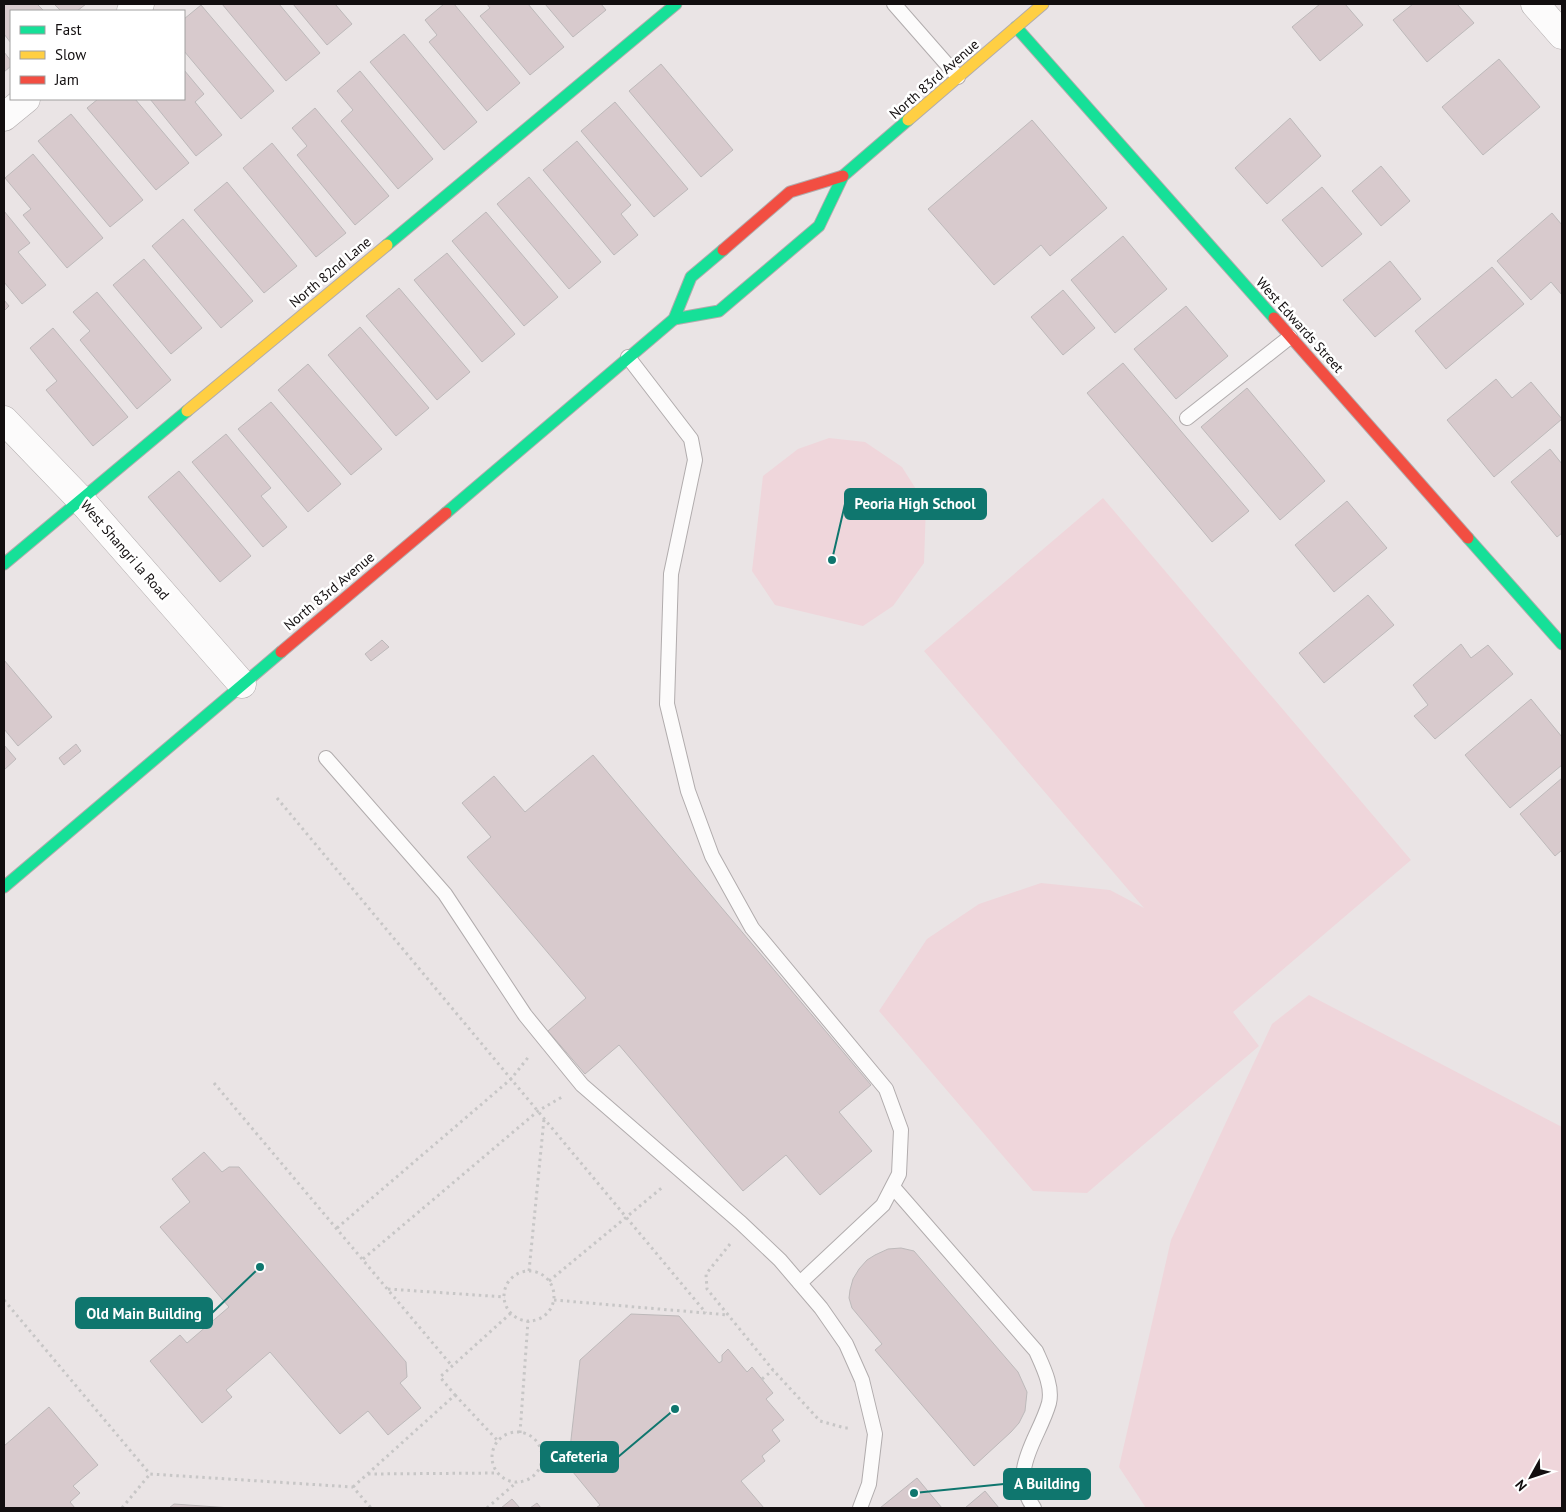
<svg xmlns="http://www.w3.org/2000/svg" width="1566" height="1512" viewBox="0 0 1566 1512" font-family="'PT Sans',sans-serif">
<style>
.green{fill:#efd6db}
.building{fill:#d8cacd;stroke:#bdb9ba}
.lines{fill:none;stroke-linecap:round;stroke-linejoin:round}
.lane-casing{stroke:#b1acad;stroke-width:16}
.street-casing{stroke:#b1acad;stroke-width:29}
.fast-casing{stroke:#b1acad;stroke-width:13}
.slow-casing{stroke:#b1acad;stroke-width:13}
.jam-casing{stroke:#b1acad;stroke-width:13}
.path{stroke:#c7c6c6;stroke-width:3;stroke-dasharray:2.5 4;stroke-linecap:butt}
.lane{stroke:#fcfbfb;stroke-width:14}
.street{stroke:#fcfbfb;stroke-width:28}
.fast{stroke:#16e098;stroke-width:11}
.slow{stroke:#ffcf43;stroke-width:11}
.jam{stroke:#f24e42;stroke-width:11}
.labels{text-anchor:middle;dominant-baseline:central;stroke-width:5;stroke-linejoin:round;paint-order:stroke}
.street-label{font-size:14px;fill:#120e0f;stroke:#fff}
.leader{fill:none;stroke:#0f766e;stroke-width:2}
.callout-dot{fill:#0f766e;stroke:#fff;stroke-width:2}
.callout{fill:#0f766e;stroke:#0f766e;stroke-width:2}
.callout-label{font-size:15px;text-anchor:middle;font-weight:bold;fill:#fff}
</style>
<rect width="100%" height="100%" fill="#eae4e5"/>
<!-- green -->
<g class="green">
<path d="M829 438 865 442 902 467 926 505 924 563 893 606 863 626 775 605 752 571 763 476 798 449Z"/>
<path d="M1103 498 1411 860 1233 1012 1259 1046 1087 1193 1033 1191 879 1011 927 939 979 904 1041 883 1110 890 1144 908 924 651Z"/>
<path d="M1309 995 1562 1127V1508H1146L1119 1467 1171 1240 1272 1024Z"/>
</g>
<!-- building -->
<g class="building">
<path d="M4 4H37L44 11H11V43L4 34Z"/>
<path d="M54 4H86L77 11H61Z"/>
<path d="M222 4H279L320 53 286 81Z"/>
<path d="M293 4H335L352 24 327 45Z"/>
<path d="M444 4H454L520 83 487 111 429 42 437 35 425 20Z"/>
<path d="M487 4H528L564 47 530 75 480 16 490 8Z"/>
<path d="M545 4H601L606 10 573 37Z"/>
<path d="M1320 4H1345L1363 25 1320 61 1292 27Z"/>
<path d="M1413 4H1457L1474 23 1427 62 1393 20Z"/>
<path d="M201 5 274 91 241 119 184 51V19Z"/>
<path d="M404 34 477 122 444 150 370 62Z"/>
<path d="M4 52 11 61V66L4 72Z"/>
<path d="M1499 59 1540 107 1483 155 1442 107Z"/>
<path d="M661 64 733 150 701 177 629 91Z"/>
<path d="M184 70 204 94 195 102 222 135 196 156 150 99H184Z"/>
<path d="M360 71 433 159 398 189 341 121 353 110 337 91Z"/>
<path d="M98 99H135L189 163 156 190 87 108Z"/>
<path d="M615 102 688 189 654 217 581 131Z"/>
<path d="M315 108 389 196 355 225 297 155 307 146 292 128Z"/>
<path d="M71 114 143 200 110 227 38 141Z"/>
<path d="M1290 118 1321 156 1267 204 1235 168Z"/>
<path d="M1032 120 1107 208 1050 256 1041 245 994 285 928 209Z"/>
<path d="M577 141 631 205 621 214 638 235 614 255 543 170Z"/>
<path d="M272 143 346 233 316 257 243 168Z"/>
<path d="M33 154 103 238 67 268 23 215 31 209 5 178Z"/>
<path d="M1381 166 1410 201 1381 226 1352 191Z"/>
<path d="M529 177 601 262 569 289 497 204Z"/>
<path d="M227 182 297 266 264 293 194 210Z"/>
<path d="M1322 187 1362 234 1322 267 1282 220Z"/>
<path d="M4 211 30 243 18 252 46 285 22 304 4 282Z"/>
<path d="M486 212 558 297 524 326 452 241Z"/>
<path d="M1552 213 1562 225V295L1551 282 1531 300 1497 261Z"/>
<path d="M183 219 253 301 221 328 152 246Z"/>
<path d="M1123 236 1167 289 1115 333 1071 280Z"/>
<path d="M447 253 515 334 482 362 414 280Z"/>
<path d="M144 259 202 328 171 354 113 285Z"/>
<path d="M1390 261 1421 299 1375 337 1343 300Z"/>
<path d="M1492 267 1524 304 1446 369 1415 331Z"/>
<path d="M399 288 470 372 437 400 366 316Z"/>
<path d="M1063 290 1095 328 1063 355 1031 317Z"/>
<path d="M97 292 171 380 137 409 80 340 90 331 73 312Z"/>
<path d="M4 300 9 306 4 311Z"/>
<path d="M1186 306 1228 356 1176 399 1134 349Z"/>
<path d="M360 327 429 408 396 436 328 355Z"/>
<path d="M53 328 128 417 93 446 46 390 57 381 30 348Z"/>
<path d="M1123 363 1249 511 1212 542 1087 393Z"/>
<path d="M308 364 382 449 351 475 278 390Z"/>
<path d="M1496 379 1512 398 1531 382 1562 419 1494 477 1447 420Z"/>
<path d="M1247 388 1325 481 1280 520 1201 427Z"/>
<path d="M271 402 341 484 308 512 238 429Z"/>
<path d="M226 434 271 488 261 496 287 527 263 547 192 462Z"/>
<path d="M1550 449 1562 464V533L1557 537 1511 482Z"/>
<path d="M179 471 251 556 220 582 148 497Z"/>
<path d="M1347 501 1387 548 1334 592 1295 545Z"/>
<path d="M1368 595 1394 625 1324 683 1299 653Z"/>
<path d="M382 640 389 647 371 661 365 654Z"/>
<path d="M1461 644 1471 658 1488 645 1513 674 1435 739 1414 716 1428 705 1413 685Z"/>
<path d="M4 660 52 717 18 746 4 729Z"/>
<path d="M1531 699 1562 737V765L1510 808 1465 755Z"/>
<path d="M76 744 81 751 64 765 59 758Z"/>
<path d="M4 745 16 759 4 770Z"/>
<path d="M593 755 871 1085 839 1112 872 1151 820 1195 786 1155 743 1191 619 1045 585 1074 548 1031 586 998 467 857 491 837 462 803 494 776 525 812Z"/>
<path d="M1562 778V850L1555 856 1520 814Z"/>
<path d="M204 1152 222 1172 229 1167H239L406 1362 407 1377 400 1383 421 1408 388 1435 368 1411 340 1434 270 1352 226 1390 232 1397 202 1423 150 1361 180 1335 187 1343 229 1307 160 1227 190 1202 172 1179Z"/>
<path d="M901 1248 914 1251 1018 1372 1027 1392 1025 1411 1019 1423 1011 1432 974 1466 875 1350 882 1344 852 1308 849 1298 850 1290 853 1279 859 1269 867 1260 875 1255 888 1249Z"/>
<path d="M631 1314 679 1316 719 1363 722 1361V1355L728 1349 747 1372 752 1367 773 1393 766 1399 784 1420 772 1430 780 1441 762 1456 765 1461 741 1481 764 1508H596L600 1505 568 1466 580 1360Z"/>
<path d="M49 1407 98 1465 73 1486 80 1493 70 1502 75 1508H4V1446Z"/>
<path d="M917 1478 942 1508H880Z"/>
<path d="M985 1491 999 1508H965Z"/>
<path d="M512 1499 520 1508H501Z"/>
<path d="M537 1503 541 1508H530Z"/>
<path d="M174 1504 231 1508H169Z"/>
</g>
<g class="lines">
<defs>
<g id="lane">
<path d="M894 4 958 77"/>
<path d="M628 357 691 439 695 460 671 574 667 704 688 791 712 856 752 928 886 1089 901 1130 899 1174 883 1205 800 1283"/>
<path d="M1187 418 1290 337"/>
<path d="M326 758 445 894 525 1015 582 1085 741 1223 780 1260 821 1308 846 1344 862 1380 875 1434 869 1484 860 1508"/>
<path d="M893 1187 1036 1351C1043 1367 1053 1386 1049 1403 1039 1439 1007 1470 1034 1508"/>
</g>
<g id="street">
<path d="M1535 4 1562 35"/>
<path d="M131 11 140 4"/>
<path d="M4 117 26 99"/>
<path d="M4 420 81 500 242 684"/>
</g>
<g id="fast">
<path d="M1016 27 1274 318"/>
<path d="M387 245 676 4"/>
<path d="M674 319 719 311 819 226 843 176 908 120"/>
<path d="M446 513 674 319 691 277 723 250"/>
<path d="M1468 538 1562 644"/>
<path d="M4 564 187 411"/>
<path d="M4 887 281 652"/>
</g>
<g id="slow">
<path d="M908 120 1043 4"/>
<path d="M187 411 387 245"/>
</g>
<g id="jam">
<path d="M723 250 790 192 843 176"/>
<path d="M1274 318 1468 538"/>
<path d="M281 652 446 513"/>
</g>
</defs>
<!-- lane casing -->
<use href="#lane" class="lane-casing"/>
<!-- street casing -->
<use href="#street" class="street-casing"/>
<!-- fast casing -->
<use href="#fast" class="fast-casing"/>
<!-- slow casing -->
<use href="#slow" class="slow-casing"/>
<!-- jam casing -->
<use href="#jam" class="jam-casing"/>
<!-- path -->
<g class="path">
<path d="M277 798 706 1313"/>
<path d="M214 1083 452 1366"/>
<path d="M337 1228 511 1079 530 1055"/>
<path d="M730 1244 706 1274 707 1289 773 1370 820 1421 845 1428H851"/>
<path d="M363 1259 538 1111 562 1097"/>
<path d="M529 1271 544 1119"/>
<circle cx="529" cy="1296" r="25"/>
<path d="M549 1281 664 1186"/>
<path d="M388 1289 505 1297"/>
<path d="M4 1300 150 1474 353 1487 371 1508"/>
<path d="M554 1300 729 1315"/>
<path d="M762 1379 773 1370"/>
<path d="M455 1395 498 1441"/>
<circle cx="517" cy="1457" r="25"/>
<path d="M520 1433 528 1321"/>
<path d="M368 1474 498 1473"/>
<path d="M353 1487 455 1395 440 1377 511 1313"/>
<path d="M122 1508 150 1474"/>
<path d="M487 1508 517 1482"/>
</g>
<!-- lane -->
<use href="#lane" class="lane"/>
<!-- street -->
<use href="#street" class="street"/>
<!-- fast -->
<use href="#fast" class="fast"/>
<!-- slow -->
<use href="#slow" class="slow"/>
<!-- jam -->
<use href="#jam" class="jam"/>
</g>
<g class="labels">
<!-- street labels -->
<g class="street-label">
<text transform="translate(934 79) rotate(-41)">North 83rd Avenue</text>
<text transform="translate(330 272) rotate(-40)">North 82nd Lane</text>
<text transform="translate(1300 325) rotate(48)">West Edwards Street</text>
<text transform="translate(125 550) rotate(49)">West Shangri la Road</text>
<text transform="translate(329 591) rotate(-40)">North 83rd Avenue</text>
</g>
</g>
<!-- callouts -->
<path class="leader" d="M832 560L845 504M260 1267L212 1313M675 1409L618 1457M914 1493L1004 1484"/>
<g class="callout-dot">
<circle cx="832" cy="560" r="5"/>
<circle cx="260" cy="1267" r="5"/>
<circle cx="675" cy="1409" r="5"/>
<circle cx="914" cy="1493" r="5"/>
</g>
<g class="callout">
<rect x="845" y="489" width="141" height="30" rx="5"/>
<rect x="76" y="1298" width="136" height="30" rx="5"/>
<rect x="541" y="1442" width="77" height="30" rx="5"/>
<rect x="1004" y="1469" width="86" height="30" rx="5"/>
</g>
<g class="callout-label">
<text x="915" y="509">Peoria High School</text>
<text x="144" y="1319">Old Main Building</text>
<text x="579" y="1462">Cafeteria</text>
<text x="1047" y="1489">A Building</text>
</g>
<!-- border -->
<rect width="1566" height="1512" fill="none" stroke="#120e0f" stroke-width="10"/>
<!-- legend -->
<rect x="10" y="10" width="175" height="90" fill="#ffffff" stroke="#a09f9f"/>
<rect x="20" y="26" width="25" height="8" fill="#16e098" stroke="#a09f9f"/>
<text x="55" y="35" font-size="15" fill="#120e0f">Fast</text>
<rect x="20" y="51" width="25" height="8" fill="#ffcf43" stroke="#a09f9f"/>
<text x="55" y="60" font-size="15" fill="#120e0f">Slow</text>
<rect x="20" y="76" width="25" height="8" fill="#f24e42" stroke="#a09f9f"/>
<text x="55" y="85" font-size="15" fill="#120e0f">Jam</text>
<!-- north arrow -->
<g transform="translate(1531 1477) rotate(230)" stroke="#ffffff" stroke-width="4" paint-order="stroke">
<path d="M0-4L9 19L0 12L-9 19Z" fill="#120e0f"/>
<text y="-8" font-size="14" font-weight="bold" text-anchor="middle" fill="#120e0f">N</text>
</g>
</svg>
